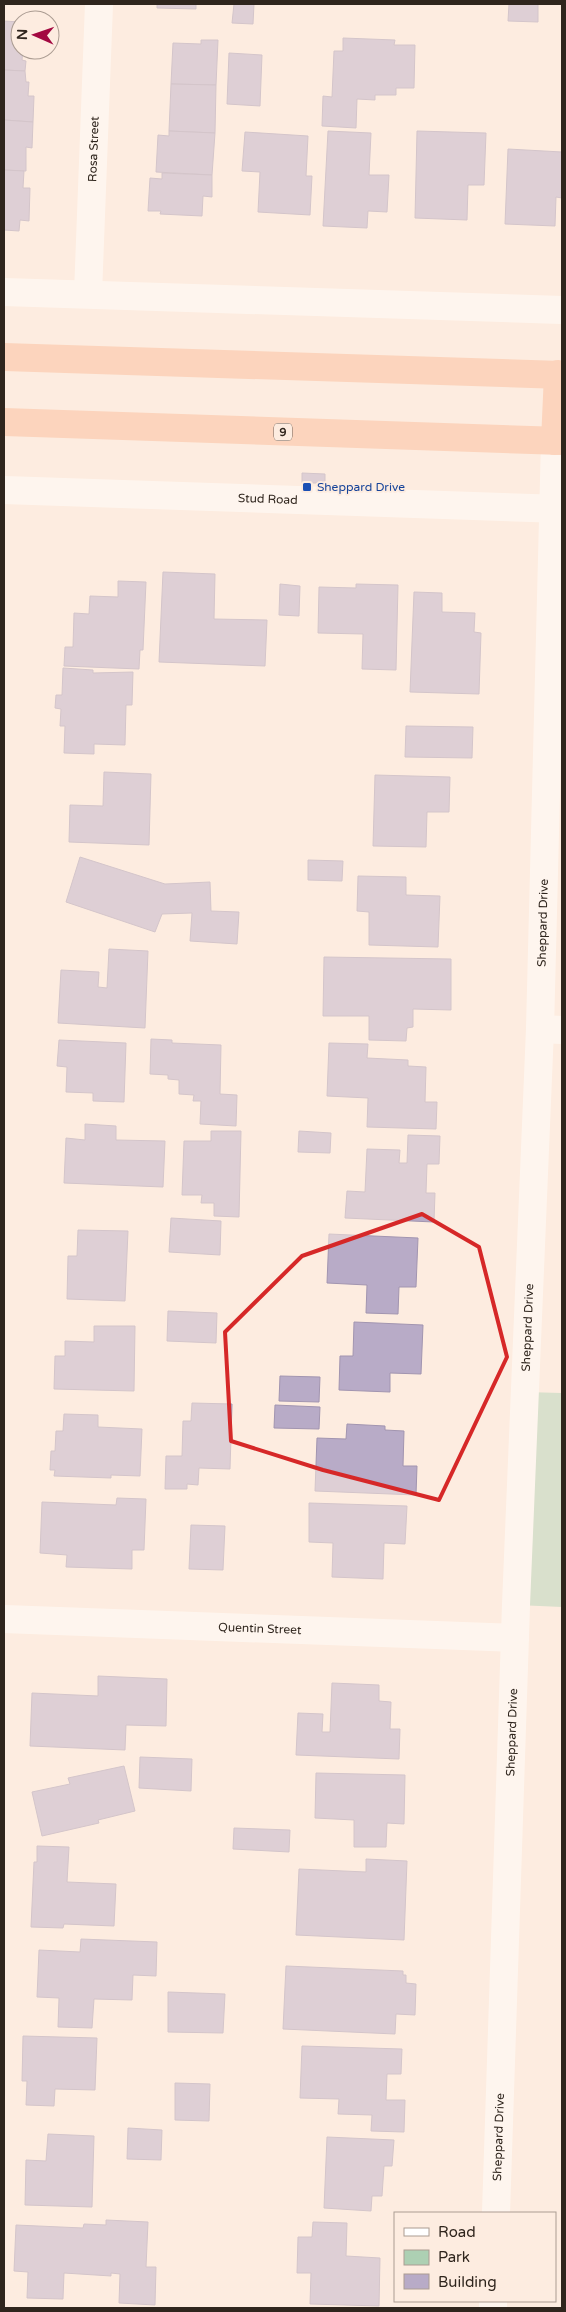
<svg xmlns="http://www.w3.org/2000/svg" width="566" height="2312" viewBox="0 0 566 2312" font-family="'Varela Round',sans-serif">
<style>
.green{fill:#add0b3}
.building{fill:#b8abc7;stroke:#a295b0}
.lines{fill:none;stroke-linecap:round;stroke-linejoin:round}
.street{stroke:#fff;stroke-width:28}
.highway{stroke:#fab793;stroke-width:28}
.marked{fill:none;stroke:#d62828;stroke-width:4;stroke-linejoin:round}
.transit-dot{fill:#1a4fb4;stroke:#fdece0;stroke-width:2}
.labels{text-anchor:middle;dominant-baseline:central;stroke-width:4;stroke-linejoin:round;paint-order:stroke}
.shield{fill:#fdece0;stroke:#6d6158;stroke-width:1}
.shield-label{font-size:11px;font-weight:bold;fill:#2f251d}
.street-label{font-size:12px;fill:#2f251d;stroke:#fdece0}
.transit-label{font-size:12px;fill:#164399;stroke:#fdece0;text-anchor:start}
</style>
<rect width="100%" height="100%" fill="#fdece0"/>
<!-- green -->
<path class="green" d="M525 1392 562 1393V1607L517 1605Z"/>
<!-- building -->
<g class="building">
<path d="M157 4H196V9L157 8Z"/>
<path d="M234 4H254L253 24 232 23Z"/>
<path d="M509 4H538V22L508 21Z"/>
<path d="M4 21 20 22V50H23L22 60 26 61 25 71 4 70Z"/>
<path d="M343 38 395 40 394 45H415L414 88H396V95H375V100L357 99 356 128 322 126 323 96 332 97 334 51H343Z"/>
<path d="M201 40H218L216 85 171 84 173 43 201 44Z"/>
<path d="M229 53 262 55 260 106 227 104Z"/>
<path d="M4 70 25 71 26 82H29L28 96H34L33 122 4 120Z"/>
<path d="M171 84 216 85 215 133 169 131Z"/>
<path d="M4 120 33 122 32 148 26 147V171L4 170Z"/>
<path d="M169 131 215 133 212 175 156 172 158 135 169 136Z"/>
<path d="M328 131 371 133 369 175H389L387 212 368 211 367 228 323 226Z"/>
<path d="M417 131 486 133 484 185H468L467 220 415 218Z"/>
<path d="M245 132 308 136 306 176H312L310 215 258 212 260 172 242 171Z"/>
<path d="M508 149 562 152V198L556 197 555 226 505 224Z"/>
<path d="M4 170 24 171 23 188H30L29 221 20 220 19 231 4 230Z"/>
<path d="M162 173 212 175V197L203 196 202 216 160 214 161 211H148L150 178 162 179Z"/>
<path d="M302 473 325 474V483H302Z"/>
<path d="M163 572 215 574 214 619 267 620 265 666 159 662Z"/>
<path d="M118 581 146 582 143 650H140L139 669 64 666 65 647H73L74 613 89 614 90 596 118 597Z"/>
<path d="M280 584 300 586 299 616 279 615Z"/>
<path d="M356 584 398 585 396 670 362 669 363 634 318 633 319 587 356 588Z"/>
<path d="M414 592 442 593V612L475 613 474 632 481 633 479 694 410 692Z"/>
<path d="M63 668 93 670V673L133 672 132 705H126L125 745 94 744V754L64 753 65 726H60L61 709 55 708 56 695H62Z"/>
<path d="M406 726 473 727 472 758 405 757Z"/>
<path d="M104 772 151 774 149 845 69 842 70 805 103 806Z"/>
<path d="M375 775 450 777 449 812H427L426 847 373 846Z"/>
<path d="M80 857 165 884 210 882 211 911 239 912 237 944 190 941 192 913 162 914 155 932 66 902Z"/>
<path d="M308 860 343 861 342 881 308 880Z"/>
<path d="M358 876 406 877V895L440 896 438 947 369 945V912L357 911Z"/>
<path d="M109 949 148 951 145 1028 58 1023 61 970 99 972 98 987 107 988Z"/>
<path d="M324 957 451 959V1010L413 1009V1027L407 1028 406 1041 369 1040V1016H323Z"/>
<path d="M151 1039 172 1040V1043L221 1045 220 1094 237 1095 236 1126 200 1124 201 1101H193L194 1095 179 1094V1080L168 1079V1075L150 1074Z"/>
<path d="M59 1040 126 1043 124 1102 93 1101V1093L66 1092 67 1067 57 1066Z"/>
<path d="M329 1043 368 1044 367 1058 408 1060V1066L426 1067 425 1102H437L436 1129 367 1127 368 1098 327 1096Z"/>
<path d="M85 1124 116 1126V1140L165 1141 163 1187 64 1183 66 1138 85 1140Z"/>
<path d="M211 1131H241L239 1217 214 1216V1203H201L202 1195H182L184 1141H211Z"/>
<path d="M299 1131 331 1133 330 1153 298 1152Z"/>
<path d="M408 1135 440 1136 439 1164H427L426 1193H435L434 1222 345 1218 347 1191 365 1192 367 1149 400 1150 399 1163H407Z"/>
<path d="M171 1218 221 1221 220 1255 169 1252Z"/>
<path d="M78 1230 128 1231 125 1301 67 1299 68 1256H77Z"/>
<path d="M329 1234 418 1238 416 1287H399L398 1314 366 1313 367 1285 327 1283Z"/>
<path d="M168 1311 217 1313 216 1343 167 1341Z"/>
<path d="M354 1322 423 1325 421 1374 390 1373V1392L339 1390 340 1356H353Z"/>
<path d="M94 1326H135L134 1391 54 1389 55 1356H65V1341L94 1342Z"/>
<path d="M280 1376 320 1377 319 1402 279 1401Z"/>
<path d="M192 1403 232 1404 230 1469 199 1468 198 1485 187 1484V1489H165L166 1456H182L183 1421H191Z"/>
<path d="M275 1405 320 1407 319 1429 274 1428Z"/>
<path d="M64 1414 98 1415V1427L142 1429 140 1476 111 1475V1478L54 1476 55 1470H50L51 1451H55L56 1431H63Z"/>
<path d="M347 1424 385 1426V1430L404 1431 403 1466H417L416 1495 315 1491 317 1438 346 1439Z"/>
<path d="M117 1498 146 1499 144 1550H132V1569L66 1567 67 1555 40 1553 42 1502 116 1505Z"/>
<path d="M309 1503 407 1506 405 1544 384 1543 383 1579 332 1577 333 1543 309 1542Z"/>
<path d="M191 1525 225 1526 223 1570 189 1569Z"/>
<path d="M98 1676 167 1679 166 1726 126 1725 125 1750 30 1746 32 1693 98 1696Z"/>
<path d="M332 1683 379 1685V1701L391 1702 390 1729H400L399 1759 296 1755 298 1713 323 1714 322 1732H330Z"/>
<path d="M140 1757 192 1759 191 1791 139 1788Z"/>
<path d="M124 1766 135 1811 98 1820 99 1823 42 1836 32 1792 70 1784 68 1778Z"/>
<path d="M316 1773 405 1775 404 1824 387 1823 386 1847H354V1820L315 1818Z"/>
<path d="M234 1828 290 1830 289 1852 233 1849Z"/>
<path d="M37 1846 69 1847 67 1882 116 1884 114 1926 64 1924 63 1928 31 1927 34 1862H37Z"/>
<path d="M366 1859 407 1861 404 1940 296 1935 299 1869 366 1872Z"/>
<path d="M81 1939 157 1942 156 1976 133 1975 132 2000 94 1999 92 2028 58 2027 59 1998 37 1997 39 1950 80 1952Z"/>
<path d="M286 1966 403 1971V1975H406V1983L416 1984 415 2015 396 2014 395 2034 283 2029Z"/>
<path d="M168 1992 225 1994 223 2033 168 2032Z"/>
<path d="M23 2036 97 2038 95 2090 55 2089 54 2106 26 2105 27 2081H22Z"/>
<path d="M302 2046 402 2049 401 2074H387L386 2100H405L404 2132 371 2131 372 2115 338 2114 339 2099 300 2098Z"/>
<path d="M175 2083 210 2084 209 2121 175 2120Z"/>
<path d="M128 2128 162 2130 161 2160 127 2159Z"/>
<path d="M48 2134 94 2136 92 2207 25 2205 26 2160 46 2161Z"/>
<path d="M327 2137 394 2140 392 2166H384L382 2196H372L371 2211 324 2208Z"/>
<path d="M106 2220 148 2222 146 2267H156L155 2305 119 2303 120 2274 111 2273V2276L64 2273 63 2299 27 2298 28 2272 14 2271 16 2225 83 2228 84 2224 106 2225Z"/>
<path d="M313 2222 347 2223 346 2256 380 2258 379 2306 310 2304 311 2273H297L298 2237H312Z"/>
</g>
<g class="lines">
<!-- street -->
<g class="street">
<path d="M4 292 562 310"/>
<path id="s1" d="M88 294 99 4"/>
<path id="s2" d="M4 490 562 509"/>
<path d="M540 1029 562 1030"/>
<path id="s3" d="M4 1619 515 1638"/>
<path id="s4" d="M496 2213 516 1605 540 1029 555 441"/>
<path d="M493 2308V2301"/>
</g>
<!-- highway -->
<g class="highway">
<path d="M4 357 562 375"/>
<path d="M4 422 562 441"/>
<path d="M555 441 558 374"/>
</g>
</g>
<!-- marked area -->
<path d="M0 0H566V2312H0ZM422 1214 479 1247 507 1357 439 1500 323 1470 231 1441 225 1332 302 1256Z" fill="#fdece0" fill-opacity=".55" fill-rule="evenodd"/>
<path class="marked" d="M422 1214 479 1247 507 1357 439 1500 323 1470 231 1441 225 1332 302 1256Z"/>
<!-- markers -->
<rect class="transit-dot" x="302" y="482" width="10" height="10" rx="2.5"/>
<g class="labels">
<!-- shield labels -->
<rect class="shield" x="274" y="423.5" width="18" height="17" rx="4"/>
<g class="shield-label">
<text x="283" y="432">9</text>
</g>
<!-- street labels -->
<g class="street-label">
<text stroke="none"><textPath href="#s1" startOffset="145">Rosa Street</textPath></text>
<text stroke="none"><textPath href="#s2" startOffset="264">Stud Road</textPath></text>
<text stroke="none"><textPath href="#s4" startOffset="1291">Sheppard Drive</textPath></text>
<text stroke="none"><textPath href="#s4" startOffset="886">Sheppard Drive</textPath></text>
<text stroke="none"><textPath href="#s3" startOffset="256">Quentin Street</textPath></text>
<text stroke="none"><textPath href="#s4" startOffset="481">Sheppard Drive</textPath></text>
<text stroke="none"><textPath href="#s4" startOffset="76">Sheppard Drive</textPath></text>
</g>
<!-- transit labels -->
<g class="transit-label">
<text x="317" y="487">Sheppard Drive</text>
</g>
</g>
<!-- border -->
<rect width="566" height="2312" fill="none" stroke="#2f251d" stroke-width="10"/>
<!-- legend -->
<rect x="394" y="2212" width="162" height="90" fill="#fdece0" stroke="#ab9c92"/>
<rect x="404" y="2228" width="25" height="8" fill="#ffffff" stroke="#ab9c92"/>
<text x="438" y="2237" font-size="15" fill="#2f251d">Road</text>
<rect x="404" y="2250" width="25" height="15" fill="#add0b3" stroke="#ab9c92"/>
<text x="438" y="2262" font-size="15" fill="#2f251d">Park</text>
<rect x="404" y="2274" width="25" height="15" fill="#b8abc7" stroke="#ab9c92"/>
<text x="438" y="2287" font-size="15" fill="#2f251d">Building</text>
<!-- north arrow -->
<g transform="translate(35 35) rotate(272)"><circle r="24" fill="#fdece0" stroke="#ab9c92"/>
<path d="M0-4L9 19L0 12L-9 19Z" fill="#a30941"/>
<text y="-8" font-size="14" font-weight="bold" text-anchor="middle" fill="#2f251d">N</text>
</g>
</svg>
